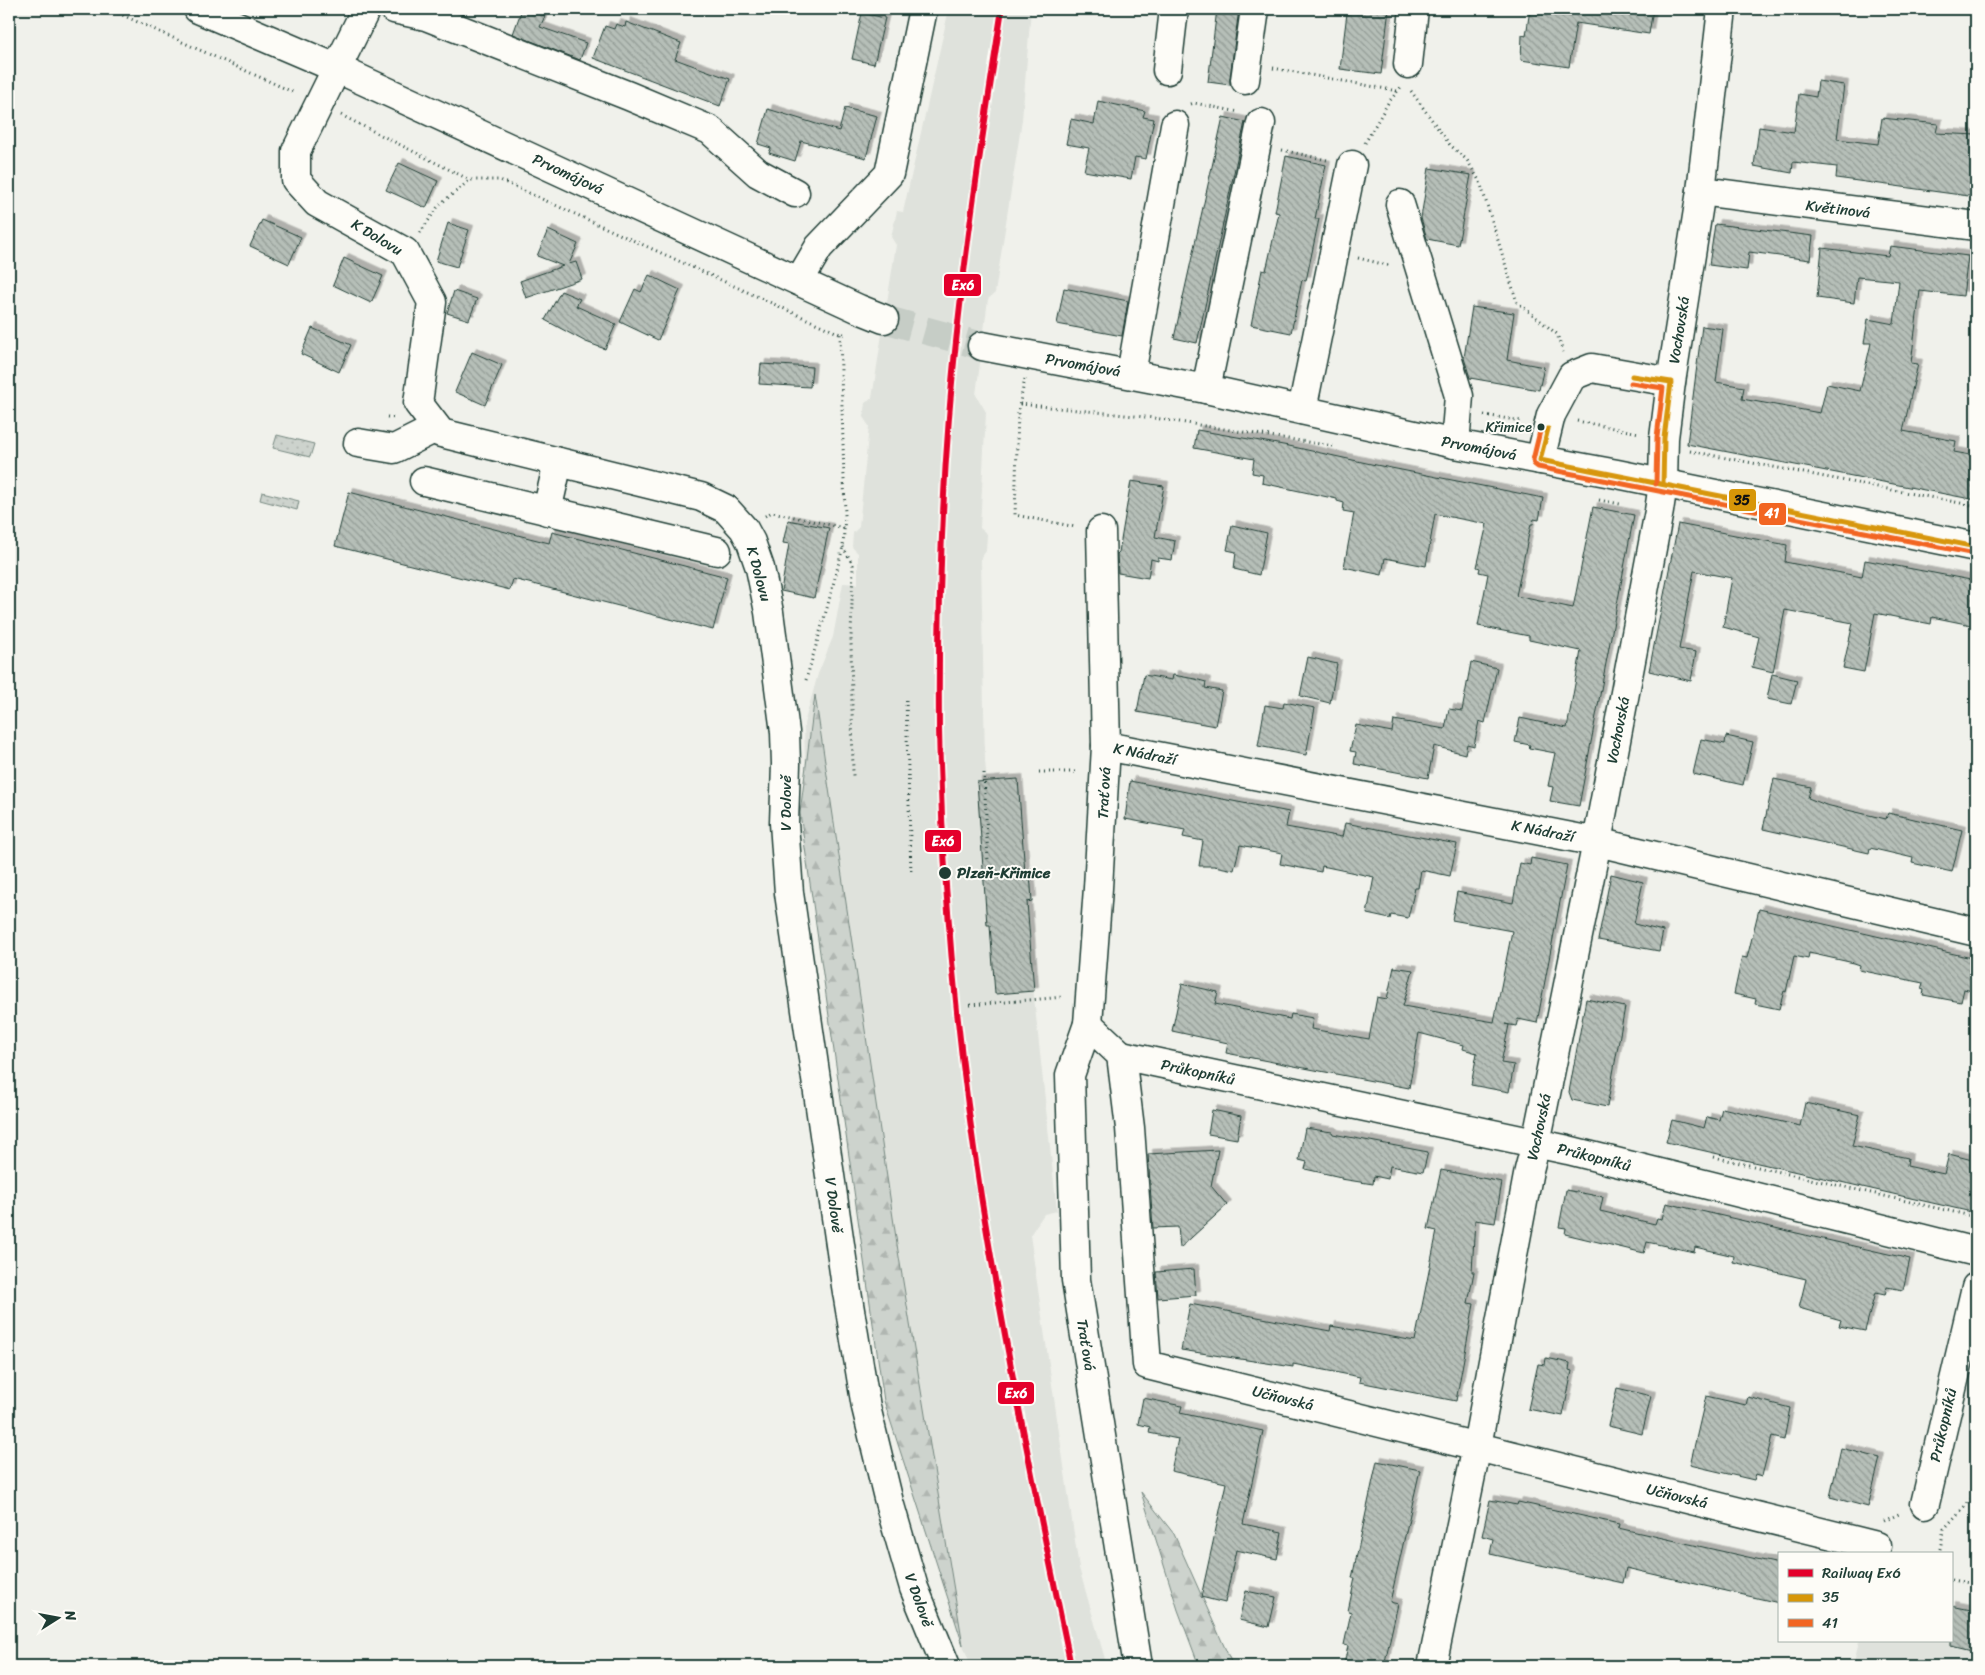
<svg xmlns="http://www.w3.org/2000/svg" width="1985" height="1675" viewBox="0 0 1985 1675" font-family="Sriracha,sans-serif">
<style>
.built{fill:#dfe2dc}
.grass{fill:url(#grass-dots);stroke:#768880}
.forest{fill:url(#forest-firs);stroke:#768880}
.building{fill:url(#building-back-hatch);stroke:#1f3d34;filter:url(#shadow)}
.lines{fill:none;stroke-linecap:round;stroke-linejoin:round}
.minor-tunnel{stroke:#c6cdc6;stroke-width:28;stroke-dasharray:28 14;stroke-linecap:butt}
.minor-casing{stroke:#1f3d34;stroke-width:31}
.path{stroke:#1f3d34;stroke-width:3;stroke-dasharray:1 4;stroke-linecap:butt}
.minor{stroke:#fdfcf7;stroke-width:28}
.bus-1-casing{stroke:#fdfcf7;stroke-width:9}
.bus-2-casing{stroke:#fdfcf7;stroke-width:9}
.bus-1{stroke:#d79608;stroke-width:5}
.bus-2{stroke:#f26522;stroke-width:5}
.rail-1-casing{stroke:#fdfcf7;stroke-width:10}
.rail-1{stroke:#e4002b;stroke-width:6}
.bus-dot{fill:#1f3d34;stroke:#fdfcf7;stroke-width:2}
.labels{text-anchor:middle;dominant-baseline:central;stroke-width:4;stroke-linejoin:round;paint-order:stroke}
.bus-label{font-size:14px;fill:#1f3d34;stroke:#fdfcf7;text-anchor:end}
.street-label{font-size:15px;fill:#1f3d34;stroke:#fdfcf7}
.stop-label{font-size:15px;font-weight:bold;fill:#1f3d34;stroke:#fdfcf7;text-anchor:start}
.line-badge{stroke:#fdfcf7;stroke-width:2}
.badge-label{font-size:14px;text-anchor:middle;font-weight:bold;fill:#fff}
.pale-badge-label{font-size:14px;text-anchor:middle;font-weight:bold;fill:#111}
</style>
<defs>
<pattern id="grass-dots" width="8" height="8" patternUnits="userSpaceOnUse" patternTransform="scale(1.25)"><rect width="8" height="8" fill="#cdd3cd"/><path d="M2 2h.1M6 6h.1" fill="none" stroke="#b0b6b1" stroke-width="1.8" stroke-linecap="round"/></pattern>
<pattern id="forest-firs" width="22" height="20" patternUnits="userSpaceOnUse" patternTransform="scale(1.25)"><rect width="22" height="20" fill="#cdd3cd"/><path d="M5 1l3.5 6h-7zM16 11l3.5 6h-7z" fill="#b0b6b1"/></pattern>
<pattern id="building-back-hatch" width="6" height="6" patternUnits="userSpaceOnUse" patternTransform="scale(1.25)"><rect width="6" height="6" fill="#b6bfb8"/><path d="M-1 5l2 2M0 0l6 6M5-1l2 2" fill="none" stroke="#939c96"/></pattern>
<filter id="shadow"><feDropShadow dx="4.5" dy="-4.5" stdDeviation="0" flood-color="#0004"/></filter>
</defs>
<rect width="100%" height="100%" fill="#f0f1eb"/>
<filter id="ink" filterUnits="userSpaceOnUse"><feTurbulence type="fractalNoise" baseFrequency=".02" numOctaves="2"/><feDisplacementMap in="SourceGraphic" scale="10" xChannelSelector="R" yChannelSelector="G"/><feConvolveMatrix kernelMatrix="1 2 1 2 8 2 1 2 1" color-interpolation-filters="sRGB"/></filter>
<g filter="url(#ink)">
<!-- built -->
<g class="built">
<path d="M949 9H1031L1022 120 995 293 988 299 976 395 986 412 980 528 987 534 986 551 981 558 985 761 987 781 1018 779 1025 873H1030L1032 901 1027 902 1030 948H1036L1037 962 1031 963 1035 1007 1057 1211 1044 1214 1030 1235 1079 1568 1107 1666H971L963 1645 908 1426 806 802 804 724 818 674 833 637 843 583 858 584V553L852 547 853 533 859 527 869 426 863 417 865 403 872 398 896 245 891 237 897 211 903 212Z"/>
<path d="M1973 1603 1976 1604V1666H1853L1859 1641H1951V1606L1972 1610Z"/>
</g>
<!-- grass -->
<g class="grass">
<path d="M277 435 314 444 310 457 273 448Z"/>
<path d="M262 492 299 501 297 510 260 500Z"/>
</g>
<!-- forest -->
<g class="forest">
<path d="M815 695 898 1251 963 1645 884 1401 800 813Z"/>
<path d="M1141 1492 1174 1534 1233 1666H1199L1178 1610Z"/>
</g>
<!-- building -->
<g class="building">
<path d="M522 9 545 16 540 27 586 43 580 60 513 34Z"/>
<path d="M1217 9H1239L1230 78V85L1208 82Z"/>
<path d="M1352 9H1389L1381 74 1340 69 1347 13H1351Z"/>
<path d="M1530 9H1653L1649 34 1576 23 1569 67 1521 60 1522 35 1526 36Z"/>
<path d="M862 13 885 18 874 64 852 59Z"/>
<path d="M626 22 681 43 675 59 730 79 720 106 593 58 605 26 614 29 616 24 625 27Z"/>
<path d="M1818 81 1844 85 1837 139 1878 144 1882 118 1938 124 1936 133 1976 135V197L1836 178 1837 167 1793 162 1792 173 1754 166 1759 127 1794 132 1799 94 1816 97Z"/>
<path d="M1098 101 1145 111 1143 117 1154 119 1146 159 1135 157 1131 179 1084 171 1089 148 1066 144 1071 119 1094 124Z"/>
<path d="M845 108 877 116 866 158 801 141 795 161 769 153 771 148 758 144 768 109 839 131Z"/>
<path d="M1223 117 1245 122 1197 343 1174 338Z"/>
<path d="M1286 156 1326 165 1315 219H1319L1306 281 1302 280 1291 333 1251 325 1262 270 1266 271 1279 213 1275 212Z"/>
<path d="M399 163 438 181 426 208 386 190Z"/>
<path d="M1429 168 1471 175 1458 245 1427 239 1421 218Z"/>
<path d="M262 220 301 237 289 264 250 246Z"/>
<path d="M448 223 469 230 457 267 436 261Z"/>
<path d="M1715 224 1813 236 1810 260 1749 252 1747 270 1709 265Z"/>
<path d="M548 230 578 244 569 264 576 262 582 279 526 298 520 281 563 266 537 256Z"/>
<path d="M1890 246 1968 256 1963 296 1920 291 1911 363 1918 364 1903 431 1956 441 1954 452 1976 456V500L1687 444 1702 326 1723 329 1716 382 1744 387 1742 399 1820 413 1827 384 1860 391 1871 343H1864L1868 319 1894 324 1899 281 1857 277 1854 303 1817 298 1822 248 1888 256Z"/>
<path d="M344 258 383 276 371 303 333 285Z"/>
<path d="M649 275 680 290 658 340 620 322 635 289 641 292Z"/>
<path d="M1064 288 1128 301 1122 336 1057 324Z"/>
<path d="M454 291 477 299 469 320 447 313Z"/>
<path d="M561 291 580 299 576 306 616 324 605 349 586 342 545 320Z"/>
<path d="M1472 307 1514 313 1507 360 1544 367 1539 390 1470 378 1464 358Z"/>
<path d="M312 328 351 345 339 372 301 354Z"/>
<path d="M472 352 502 365 485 405 455 392Z"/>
<path d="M761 364 812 367 810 387 759 384Z"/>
<path d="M1197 430 1289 446 1371 464 1543 498 1539 520 1534 519 1533 524H1531L1516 596 1573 608 1593 507 1634 515 1579 806 1550 801 1553 787 1548 786 1555 753 1529 748 1530 745 1515 742 1520 718 1567 728 1581 651 1529 640V636L1478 626 1488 574 1479 572 1480 568 1477 567 1487 524 1435 514 1426 566 1385 558 1382 575 1344 567 1354 513 1343 511 1344 503 1337 501V499L1262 483 1263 475 1252 473 1254 459 1194 448Z"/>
<path d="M1131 481 1164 486 1155 537 1175 541 1172 560 1158 558V561L1151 559 1148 578 1118 573 1117 554 1119 552Z"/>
<path d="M349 492 549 543 552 532 727 577 713 630 513 579 510 590 335 546Z"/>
<path d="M788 520 829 528 814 598 781 591 789 544 783 543Z"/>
<path d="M1678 524 1787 545 1785 562 1862 577 1865 560 1976 581V626L1932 617 1931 624 1875 613 1864 672 1843 668 1853 623 1785 610 1773 672 1752 667 1759 637 1723 627 1732 578 1694 571 1679 649 1696 652 1691 681 1649 671Z"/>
<path d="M1232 525 1267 533 1259 575 1234 569 1236 552 1227 550Z"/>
<path d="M1308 657 1337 664 1330 703 1300 696Z"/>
<path d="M1471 662 1497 668 1485 723 1479 721 1474 746 1467 744 1465 754 1434 746 1428 778 1354 764 1356 752 1350 751 1356 725 1392 732 1394 720 1445 729 1449 709 1462 711Z"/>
<path d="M1772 674 1797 680 1791 704 1767 699Z"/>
<path d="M1144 675 1172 680 1173 675 1195 679 1206 682 1205 688 1222 691 1215 726 1137 712Z"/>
<path d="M1284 702 1315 708 1306 755 1258 746 1265 705 1283 708Z"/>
<path d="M1726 736 1753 742 1743 785 1693 774 1701 739 1725 744Z"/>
<path d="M1018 779 1025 873H1030L1032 901 1027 902 1034 991 995 994 990 925H987L977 782Z"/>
<path d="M1774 779 1811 787 1808 798 1826 805 1886 819 1888 813 1962 830 1952 872 1912 863 1913 858 1870 848 1869 853 1763 829Z"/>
<path d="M1130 781 1289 812 1286 827 1342 837 1345 823 1457 844 1450 876 1421 870 1418 888H1415L1408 918 1391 915 1390 919 1367 914 1374 877 1322 866 1321 872 1280 864 1282 853 1240 845 1234 870 1214 866H1199L1203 841 1183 837 1185 830 1125 819Z"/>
<path d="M1531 858 1567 865 1537 1023 1518 1019 1516 1026 1505 1024 1509 1025 1501 1063 1514 1065 1509 1092 1471 1085 1477 1053 1463 1049 1464 1045 1419 1033 1409 1088 1226 1053 1228 1043 1172 1031 1182 984 1218 992 1215 1004 1290 1019 1291 1014 1313 1018 1311 1029 1369 1039 1377 997 1387 999 1394 967 1413 970 1403 1006 1494 1022 1512 931 1452 920 1457 892 1513 903 1520 863 1530 865Z"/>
<path d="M1611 874 1643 882 1634 924 1663 931 1659 951 1598 940Z"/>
<path d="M1759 909 1976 959V992L1964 989 1961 1002 1923 995 1924 990 1921 989 1923 983 1859 970 1860 965 1854 963 1809 953 1808 959 1794 956 1786 992 1784 991 1779 1009 1755 1004 1756 999 1734 994 1742 957 1747 958Z"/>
<path d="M1586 999 1625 1007 1607 1107 1572 1100 1569 1092Z"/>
<path d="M1805 1103 1860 1115 1852 1146 1908 1158 1907 1166 1944 1174 1949 1154 1976 1161 1971 1179H1976V1213L1666 1142 1672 1120 1704 1128 1707 1117 1719 1120 1722 1108 1800 1126Z"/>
<path d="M1212 1110 1241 1116 1237 1139 1208 1134Z"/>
<path d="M1305 1128 1332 1132 1333 1134 1428 1152 1423 1172 1390 1166 1388 1179 1374 1176 1373 1184 1341 1179V1177L1305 1169 1307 1162 1299 1160Z"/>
<path d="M1218 1150 1211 1186 1227 1205 1180 1248 1178 1227 1153 1228 1148 1154Z"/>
<path d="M1441 1170 1502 1182 1495 1223 1475 1220 1472 1272H1474L1468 1303 1474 1304 1456 1401 1359 1382 1360 1377 1293 1364V1367L1181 1350 1190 1304 1330 1331 1331 1326 1415 1341 1437 1231 1428 1229Z"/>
<path d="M1566 1190 1603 1197 1600 1211 1655 1224 1657 1218 1662 1219 1666 1203 1910 1259 1903 1290 1887 1287 1885 1295 1875 1293 1865 1331 1839 1326 1841 1320 1799 1308 1806 1279 1733 1262 1734 1256 1695 1247 1694 1252 1647 1242 1644 1253 1565 1234 1566 1228 1559 1227Z"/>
<path d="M1194 1269 1196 1295 1158 1298 1156 1272Z"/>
<path d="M1546 1358 1570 1363 1569 1370 1572 1371 1563 1416 1528 1409 1538 1364 1545 1365Z"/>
<path d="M1617 1388 1651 1396 1642 1434 1608 1426Z"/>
<path d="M1706 1396 1746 1405 1748 1397 1790 1408 1784 1440 1772 1437 1762 1476 1756 1474 1754 1480 1690 1465Z"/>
<path d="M1143 1398 1182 1406 1180 1413 1263 1431 1243 1524 1282 1532 1277 1559 1236 1550 1225 1603 1201 1597 1226 1483 1171 1471 1178 1439 1149 1433 1150 1427 1138 1424Z"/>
<path d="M1841 1448 1880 1458 1868 1507 1830 1497Z"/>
<path d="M1377 1461 1420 1470 1390 1602 1398 1604 1384 1666H1356L1344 1664 1348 1646 1344 1645 1351 1612 1348 1611 1355 1578H1352Z"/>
<path d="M1490 1500 1517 1505 1518 1502 1583 1516 1619 1524 1618 1528 1779 1564V1603L1626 1568 1623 1583 1490 1554 1493 1539 1482 1536Z"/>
<path d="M1246 1591 1276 1597 1269 1627 1239 1620Z"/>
<path d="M1951 1606 1976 1611V1652L1951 1646Z"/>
</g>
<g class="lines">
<!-- minor-tunnel -->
<path class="minor-tunnel" d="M884 319 982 346"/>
<defs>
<g id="minor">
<path d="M198 9 336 68 859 309 884 319"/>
<path d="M366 9 296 151V180L317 203 405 252 432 302 418 403 441 433 701 497 726 509 744 529 751 542 760 568 769 612 785 732 786 764 784 823 789 893 846 1286 866 1407 889 1502 914 1588 946 1666"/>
<path d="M394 9 426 16 629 96 710 130 758 173 795 193"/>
<path d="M1408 64 1414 9"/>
<path d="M1167 70 1174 9"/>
<path d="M1245 80 1255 9"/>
<path d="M1701 191 1976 226"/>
<path d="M1400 204 1459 396 1455 444"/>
<path d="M799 281 819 247 889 174 923 9"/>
<path d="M982 346 1206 389 1455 444 1617 474 1976 547"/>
<path d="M1131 374 1175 125"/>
<path d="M1206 389 1261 123"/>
<path d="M1302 410 1352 165"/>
<path d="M358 443 394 449 436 428"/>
<path d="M1540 460 1551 415 1572 376 1592 368 1671 382"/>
<path d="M424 481 717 551"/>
<path d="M547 511 558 462"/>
<path d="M1106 746 1597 842 1976 932"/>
<path d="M1088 1024 1098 888 1106 746 1101 531"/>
<path d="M1121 1055 1568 1150 1976 1252"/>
<path d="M1925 1504 1976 1287"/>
<path d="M1138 1666 1076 1280 1070 1075 1088 1024 1121 1055 1130 1128 1147 1365 1877 1546"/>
<path d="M1432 1666 1477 1446 1529 1170 1536 1143 1597 842 1659 511 1663 484 1664 438 1671 382 1701 191 1722 9"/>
</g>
</defs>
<!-- minor casing -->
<use href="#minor" class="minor-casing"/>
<!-- path -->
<g class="path">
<path d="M109 9 295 93"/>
<path d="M1273 68 1397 91"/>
<path d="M1411 91 1450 145 1467 160 1480 182 1517 302 1557 334 1563 352"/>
<path d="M1191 104 1194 103 1239 112"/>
<path d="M341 115 470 180"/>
<path d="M1365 143 1388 103 1401 87"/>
<path d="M1282 150 1327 160"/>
<path d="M420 233 439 205 470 180H500L840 334H847"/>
<path d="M1358 258 1391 266"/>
<path d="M1025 379 1018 411 1015 515 1076 527"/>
<path d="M1020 404 1154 418 1333 446"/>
<path d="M1484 415 1522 421"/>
<path d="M387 417 396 418"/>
<path d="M1577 421 1639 433"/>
<path d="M1690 451 1976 506"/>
<path d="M1599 500 1620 504"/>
<path d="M765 516 772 512 844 528"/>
<path d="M843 547 853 565 851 639 853 776"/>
<path d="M806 680 827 608 843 547 845 516 840 334"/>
<path d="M906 700 911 874"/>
<path d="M1039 772H1078"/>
<path d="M984 773 988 861"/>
<path d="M970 1005 1064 997"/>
<path d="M1714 1157 1976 1217"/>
<path d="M1884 1521 1901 1513"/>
<path d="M1939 1554 1944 1529 1976 1494"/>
<path d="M1951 1580 1976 1584"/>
</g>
<!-- minor -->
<use href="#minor" class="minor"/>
<defs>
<g id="bus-1">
<path d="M1632 376 1671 382 1664 438 1663 484"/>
<path d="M1548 429 1540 460 1976 547"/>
</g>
<g id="bus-2">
<path d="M1631 383 1663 388 1657 437 1656 484"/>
<path d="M1541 427 1533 460 1534 464 1538 467 1975 554"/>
</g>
</defs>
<!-- bus-1 casing -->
<use href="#bus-1" class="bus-1-casing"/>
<!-- bus-2 casing -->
<use href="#bus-2" class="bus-2-casing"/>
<!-- bus-1 -->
<use href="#bus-1" class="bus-1"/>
<!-- bus-2 -->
<use href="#bus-2" class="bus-2"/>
<defs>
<path id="rail-1" d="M1002 9C981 144 960 280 949 417 941 520 938 624 939 728 942 884 957 1041 981 1196 1006 1353 1039 1510 1071 1666"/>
</defs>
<!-- rail-1 casing -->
<use href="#rail-1" class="rail-1-casing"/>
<!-- rail-1 -->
<use href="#rail-1" class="rail-1"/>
</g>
</g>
<!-- markers -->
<g class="bus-dot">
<circle cx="1541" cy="427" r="4.5"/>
<circle cx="945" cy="873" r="7"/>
</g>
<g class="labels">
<!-- bus labels -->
<g class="bus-label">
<text x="1532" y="427">Křimice</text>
</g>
<!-- street labels -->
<g class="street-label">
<text transform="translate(568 174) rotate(25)">Prvomájová</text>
<text transform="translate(1838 209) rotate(7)">Květinová</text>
<text transform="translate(377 237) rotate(31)">K Dolovu</text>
<text transform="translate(1679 330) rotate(-81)">Vochovská</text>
<text transform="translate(1083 365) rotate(10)">Prvomájová</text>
<text transform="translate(1479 448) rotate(11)">Prvomájová</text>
<text transform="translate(759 574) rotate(75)">K Dolovu</text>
<text transform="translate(1618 730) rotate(-79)">Vochovská</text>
<text transform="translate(1145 754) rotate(11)">K Nádraží</text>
<text transform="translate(1104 793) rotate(-87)">Traťová</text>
<text transform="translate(786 803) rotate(-90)">V Dolově</text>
<text transform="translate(1543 831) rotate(11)">K Nádraží</text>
<text transform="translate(1198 1072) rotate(12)">Průkopníků</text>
<text transform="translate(1539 1127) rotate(-78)">Vochovská</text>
<text transform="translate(1594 1157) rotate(14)">Průkopníků</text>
<text transform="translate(834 1205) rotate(82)">V Dolově</text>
<text transform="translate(1086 1345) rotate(81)">Traťová</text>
<text transform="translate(1283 1398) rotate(14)">Učňovská</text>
<text transform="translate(1943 1425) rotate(-77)">Průkopníků</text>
<text transform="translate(1677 1496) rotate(14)">Učňovská</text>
<text transform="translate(919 1600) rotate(70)">V Dolově</text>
</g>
<!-- stop labels -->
<g class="stop-label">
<text x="957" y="873">Plzeň-Křimice</text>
</g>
</g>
<g class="line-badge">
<rect x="943" y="273" width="39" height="24" rx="5" fill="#e4002b"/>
<rect x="1728" y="488" width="29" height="24" rx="5" fill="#d79608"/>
<rect x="1758" y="502" width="29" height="24" rx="5" fill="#f26522"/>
<rect x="924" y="829" width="38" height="24" rx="5" fill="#e4002b"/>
<rect x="997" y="1381" width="38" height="24" rx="5" fill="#e4002b"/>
</g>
<g class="badge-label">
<text x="963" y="290">Ex6</text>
<text x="1772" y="518">41</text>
<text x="943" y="846">Ex6</text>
<text x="1016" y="1398">Ex6</text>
</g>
<g class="pale-badge-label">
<text x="1742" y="505">35</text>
</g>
<!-- margin -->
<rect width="1985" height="1675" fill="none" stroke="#fdfcf7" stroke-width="30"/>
<rect x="15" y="15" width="1955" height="1645" fill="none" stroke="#1f3d34" stroke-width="2" filter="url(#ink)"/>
<!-- legend -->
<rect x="1778" y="1552" width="175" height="90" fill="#fdfcf7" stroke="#a4b0a9"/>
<rect x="1788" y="1569" width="25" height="8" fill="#e4002b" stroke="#a4b0a9"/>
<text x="1822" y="1578" font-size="15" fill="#1f3d34">Railway Ex6</text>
<rect x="1788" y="1594" width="25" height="8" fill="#d79608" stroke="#a4b0a9"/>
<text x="1822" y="1602" font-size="15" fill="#1f3d34">35</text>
<rect x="1788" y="1619" width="25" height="8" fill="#f26522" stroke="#a4b0a9"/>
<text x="1822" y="1628" font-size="15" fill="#1f3d34">41</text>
<!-- north arrow -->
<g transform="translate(58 1618) rotate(79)" stroke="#fdfcf7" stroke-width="4" paint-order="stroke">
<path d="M0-4L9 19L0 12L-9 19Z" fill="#1f3d34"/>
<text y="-8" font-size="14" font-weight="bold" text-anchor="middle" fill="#1f3d34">N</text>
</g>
</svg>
